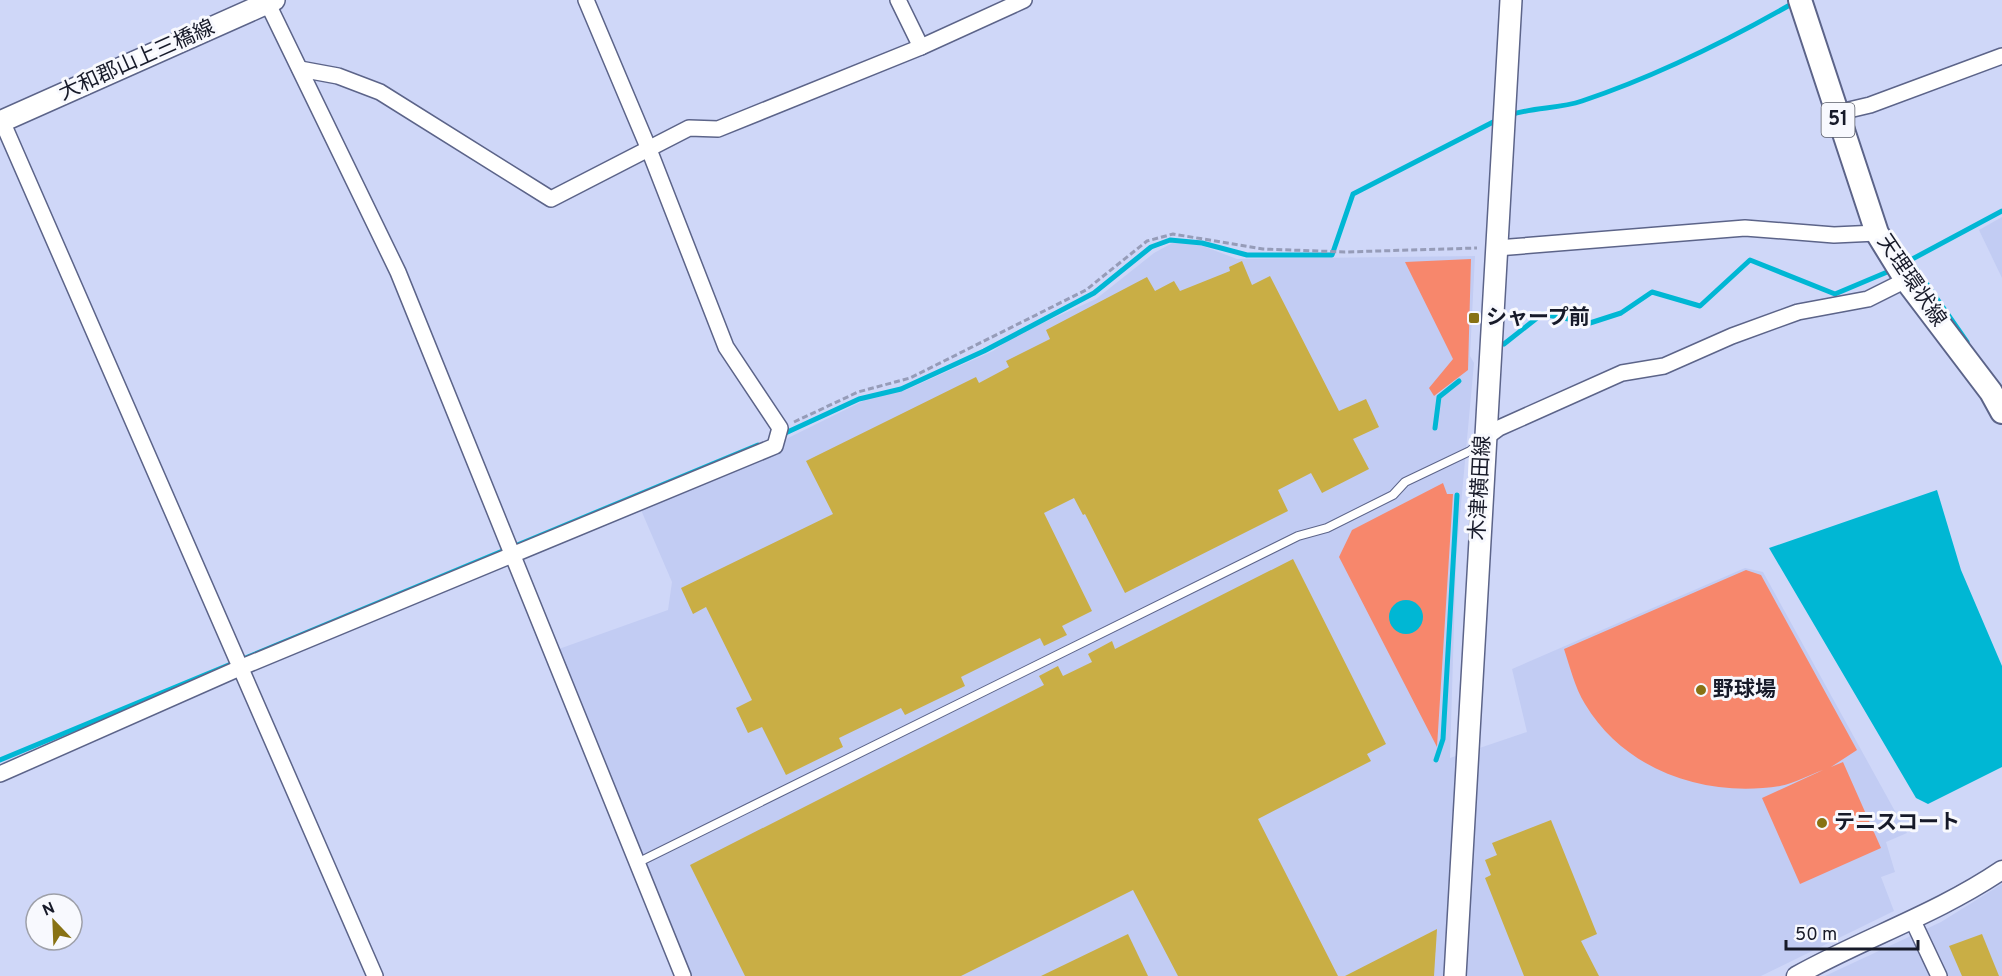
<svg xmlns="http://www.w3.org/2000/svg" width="2002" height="976" viewBox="0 0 2002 976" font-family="Overpass,'Noto Sans JP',sans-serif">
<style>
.built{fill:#c2ccf3}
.green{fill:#f7876c}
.water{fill:#00b7d4}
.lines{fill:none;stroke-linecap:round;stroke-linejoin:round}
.stream{stroke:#00b7d4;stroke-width:5}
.building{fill:#c9ae45}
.service-casing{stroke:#5c6489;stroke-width:10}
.minor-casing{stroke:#5c6489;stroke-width:18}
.tertiary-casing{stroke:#5c6489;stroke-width:21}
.secondary-casing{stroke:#5c6489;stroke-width:24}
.primary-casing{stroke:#5c6489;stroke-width:26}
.path{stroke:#969cb8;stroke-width:3;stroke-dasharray:6 3;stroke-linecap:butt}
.service{stroke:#fff;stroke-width:8}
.minor{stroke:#fff;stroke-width:15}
.tertiary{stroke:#fff;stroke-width:18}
.secondary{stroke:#fff;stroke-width:21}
.primary{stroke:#fff;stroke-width:22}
.poi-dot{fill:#887214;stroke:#f8f9fe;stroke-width:2}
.labels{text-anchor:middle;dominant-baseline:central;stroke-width:6;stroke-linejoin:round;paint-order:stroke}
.shield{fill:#f8f9fe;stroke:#5a5d69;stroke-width:1.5}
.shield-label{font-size:20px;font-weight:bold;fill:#171a29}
.street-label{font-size:21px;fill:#171a29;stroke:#f8f9fe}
.poi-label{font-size:21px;font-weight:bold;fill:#171a29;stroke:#f8f9fe;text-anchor:start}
</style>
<rect width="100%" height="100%" fill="#cfd7f8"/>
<!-- built -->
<g class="built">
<path d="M2002 217V278L1979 230Z"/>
<path d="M1176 241 1203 246 1237 259 1475 256 1470 356 1474 363 1456 559 1450 758 1527 732 1512 669 1745 568 1763 572 1907 833 1886 842 1895 872 1881 877 1894 911 1761 976H689L556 650 668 610 672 582 641 510 770 455 788 438 869 398 906 390 993 351 1016 335 1096 299 1154 253Z"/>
<path d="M2002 884V976H1825L1941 922Z"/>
</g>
<!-- green -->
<g class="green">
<path d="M1471 259 1468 370 1434 396 1429 388 1453 359 1405 262Z"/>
<path d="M1443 483 1447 494H1453L1437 747 1339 557 1352 530Z"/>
<path d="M1746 570 1761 575 1857 750 1831 767 1843 762 1881 848 1800 884 1762 798 1823 770C1809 775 1795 783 1780 786 1706 798 1625 771 1585 704 1575 688 1570 667 1564 649Z"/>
</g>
<!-- water -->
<g class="water">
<path d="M1937 490 1961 570 2002 666V767L1928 804 1916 798 1769 548Z"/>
<circle cx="1406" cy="617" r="17"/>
</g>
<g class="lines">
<!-- stream -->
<g class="stream">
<path d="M1510 115C1534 107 1559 109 1582 101 1657 76 1727 41 1795 2"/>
<path d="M1910 260 1967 342"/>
<path d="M1903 264 2002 211"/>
<path d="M1504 344 1542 314 1590 323 1621 313 1652 292 1700 306 1750 260 1835 294 1892 270"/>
<path d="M1435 428 1439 397 1459 381"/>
<path d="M781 435 859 399 901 389 984 351 1094 293 1151 247 1170 240 1202 243 1247 255H1332L1353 194 1499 119"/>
<path d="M0 760 758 445"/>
<path d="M1436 760 1443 739 1457 495"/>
</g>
</g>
<!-- building -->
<g class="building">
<path d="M1242 261 1252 285 1270 276 1339 411 1366 399 1379 427 1353 439 1369 469 1322 493 1311 473 1278 490 1288 511 1125 593 1085 514 1083 515 1074 498 1044 513 1092 611 1062 626 1067 635 1044 646 1040 638 961 677 965 686 905 715 901 708 839 738 843 747 786 775 762 727 748 733 736 708 752 700 706 607 693 614 681 588 833 514 806 461 976 377 979 383 1009 367 1006 361 1050 339 1046 330 1147 277 1155 291 1174 281 1180 291 1230 271 1229 267Z"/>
<path d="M1293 559 1386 744 1367 754 1371 761 1258 819 1338 976H1178L1133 890 961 976H745L690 865 1044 685 1039 676 1058 666 1063 676 1092 662 1088 654 1112 641 1115 649Z"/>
<path d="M1551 820 1597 934 1581 941 1599 976H1524L1485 878 1491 875 1485 860 1497 855 1492 843Z"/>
<path d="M1437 929 1434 976H1345Z"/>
<path d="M1128 934 1148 976H1041Z"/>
<path d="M1982 934 1999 976H1962L1949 946Z"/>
</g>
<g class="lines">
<defs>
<path id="service" d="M637 863 1298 536 1327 528 1393 495 1405 482 1470 451 1482 441"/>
<g id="minor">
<path d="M266 0 398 272 683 976"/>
<path d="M898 0 921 47"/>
<path d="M300 69 338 76 380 92 551 199 689 128 718 129 921 47 1024 0"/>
<path d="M1836 113 1870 105 2002 56"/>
<path d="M2 121 375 976"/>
<path d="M1497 248 1745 228 1834 235 1877 233"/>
<path d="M1484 439 1499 428 1622 373 1664 366 1732 336 1798 312 1868 299 1906 280"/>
<path d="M0 774 242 667 775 446 780 428 726 347 648 147 586 0"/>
<path d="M1913 921 1939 976"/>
</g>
<path id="tertiary" d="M1796 976C1864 938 1937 914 2002 870"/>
<g id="secondary">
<path d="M0 122 274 0"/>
<path d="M1455 976 1511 0"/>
</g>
<path id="primary" d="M1800 0 1877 233 1906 280 1991 392 2002 412"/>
</defs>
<!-- service casing -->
<use href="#service" class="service-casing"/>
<!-- minor casing -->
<use href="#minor" class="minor-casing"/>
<!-- tertiary casing -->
<use href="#tertiary" class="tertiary-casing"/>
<!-- secondary casing -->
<use href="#secondary" class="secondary-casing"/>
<!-- primary casing -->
<use href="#primary" class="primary-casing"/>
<!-- path -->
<path class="path" d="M794 422 858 392 910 378 1086 290 1147 241 1173 234 1263 249 1345 252 1477 248"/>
<!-- service -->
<use href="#service" class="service"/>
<!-- minor -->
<use href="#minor" class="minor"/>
<!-- tertiary -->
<use href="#tertiary" class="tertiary"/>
<!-- secondary -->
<use href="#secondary" class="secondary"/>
<!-- primary -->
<use href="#primary" class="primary"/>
</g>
<!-- markers -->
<g class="poi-dot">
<rect x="1468" y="312" width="12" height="12" rx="3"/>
<circle cx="1701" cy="690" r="6"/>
<circle cx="1822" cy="823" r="6"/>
</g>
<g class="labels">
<!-- shield labels -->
<rect class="shield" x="1821.5" y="103" width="33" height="34" rx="4.5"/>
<g class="shield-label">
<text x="1838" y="120">51</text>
</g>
<!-- street labels -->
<g class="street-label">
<text transform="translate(137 61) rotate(-24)">大和郡山上三橋線</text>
<text transform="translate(1911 281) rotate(56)">天理環状線</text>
<text transform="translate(1481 488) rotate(-87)">木津横田線</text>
</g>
<!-- poi labels -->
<g class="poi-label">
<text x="1486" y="318">シャープ前</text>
<text x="1713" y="690">野球場</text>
<text x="1834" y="823">テニスコート</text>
</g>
</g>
<!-- north arrow -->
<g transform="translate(54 922) rotate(337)"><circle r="28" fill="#f8f9fe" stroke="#9ea0a9" stroke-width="1.5"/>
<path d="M0-4.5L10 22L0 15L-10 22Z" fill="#887214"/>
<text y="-9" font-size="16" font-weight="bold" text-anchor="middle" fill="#171a29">N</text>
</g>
<!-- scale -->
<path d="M1786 940v9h132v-9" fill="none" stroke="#171a29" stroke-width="3"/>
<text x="1795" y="940" font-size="18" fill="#171a29" stroke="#f8f9fe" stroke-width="4.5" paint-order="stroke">50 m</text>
</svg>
